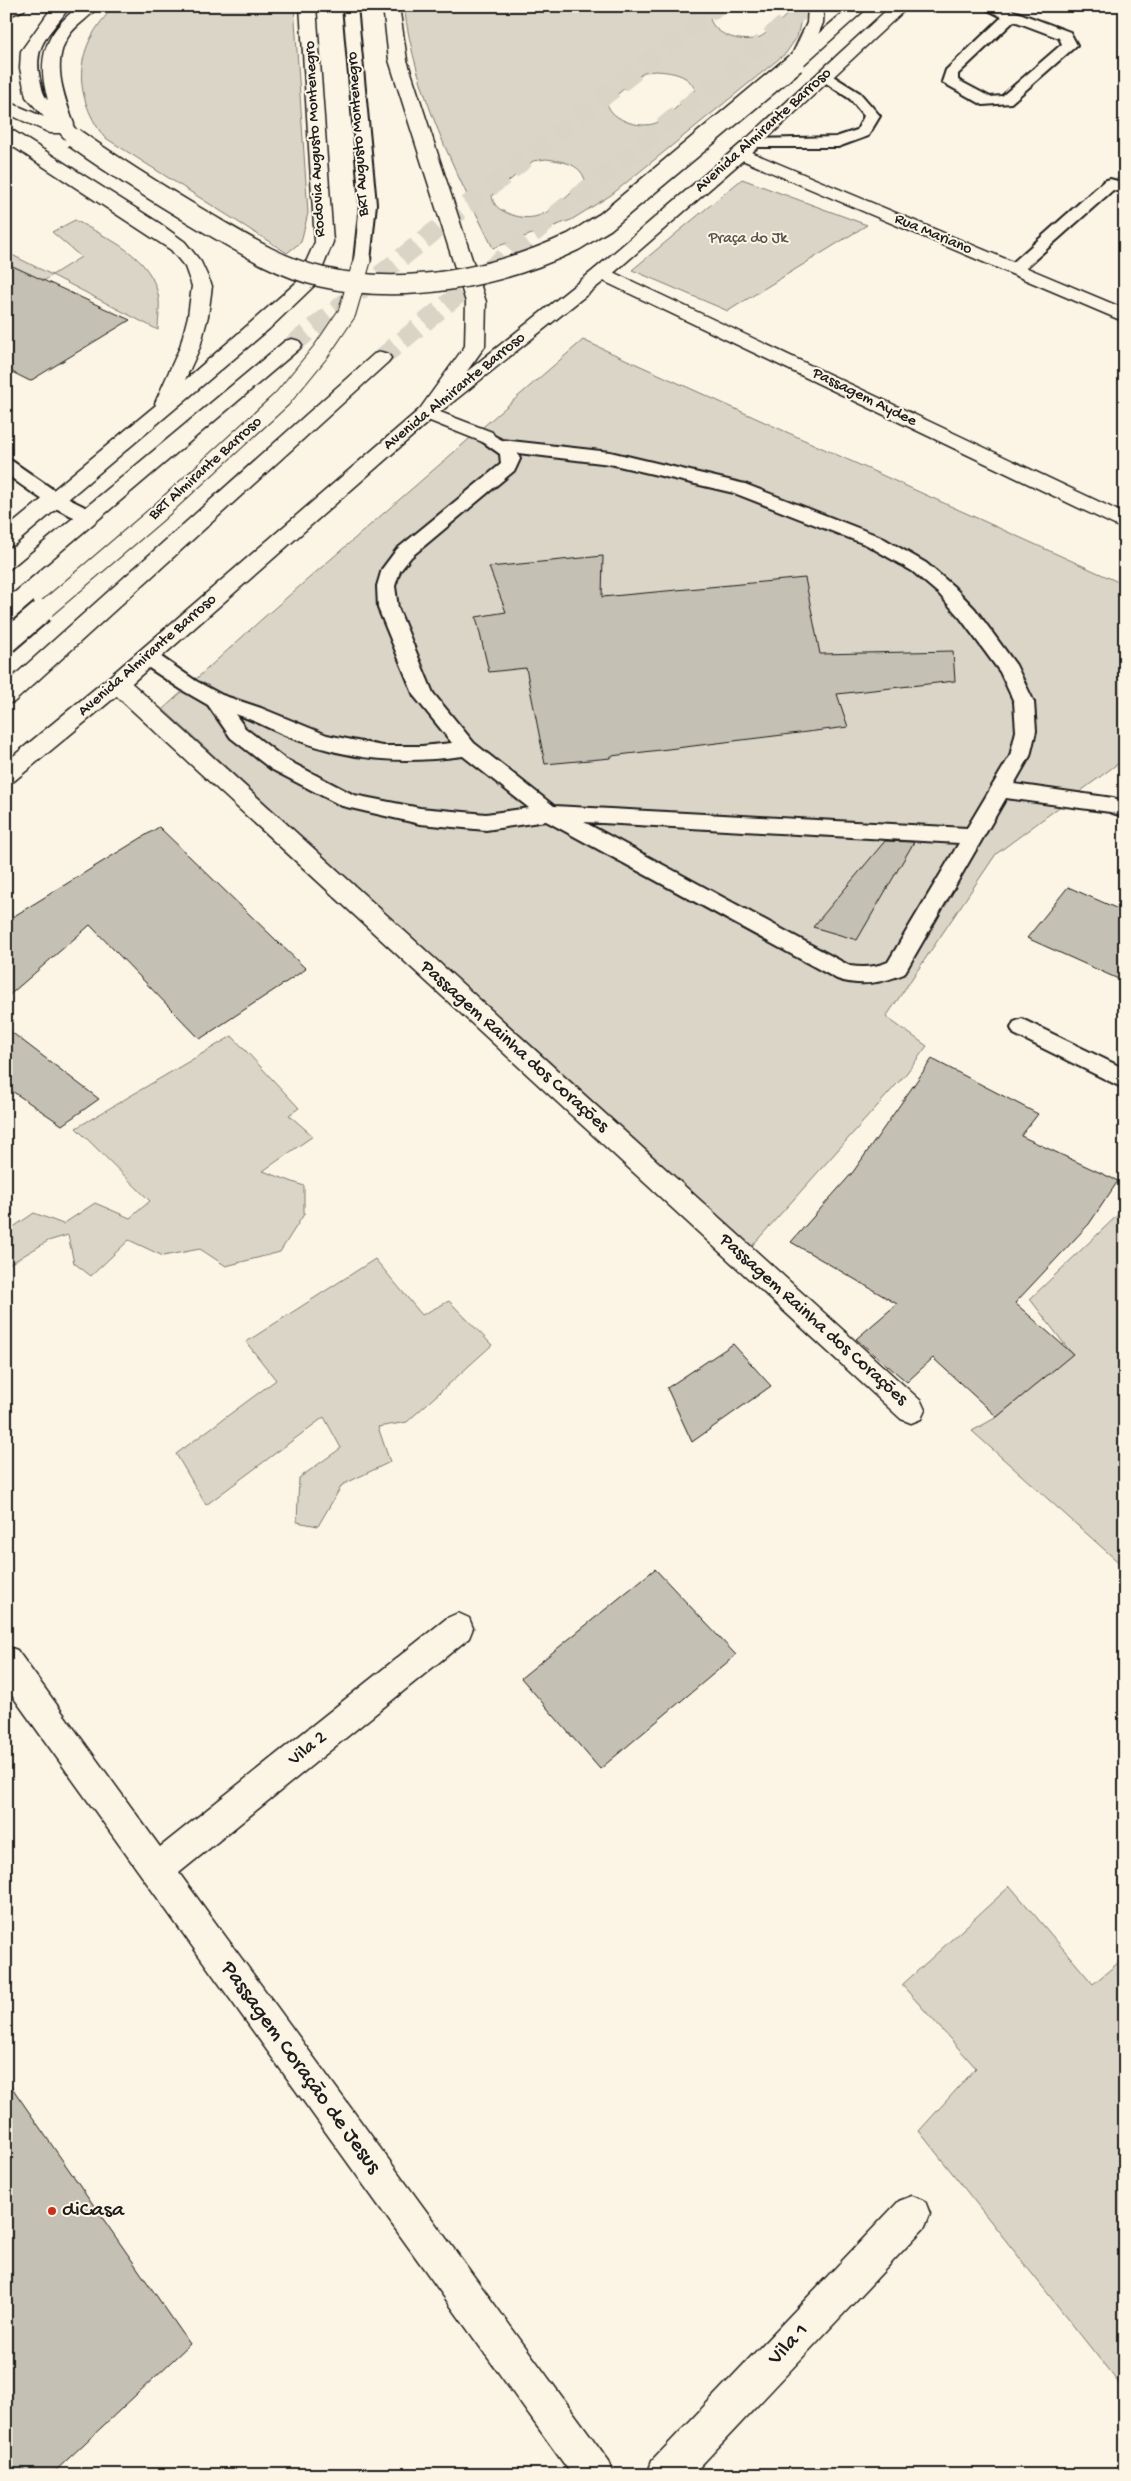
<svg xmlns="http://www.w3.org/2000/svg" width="1131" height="2481" viewBox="0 0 1131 2481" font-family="'Gochi Hand',sans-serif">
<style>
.green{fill:#dbd5c8;stroke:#7c7872;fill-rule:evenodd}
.building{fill:#c4c0b3;stroke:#1c1c1c}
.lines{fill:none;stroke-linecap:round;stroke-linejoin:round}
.trunk-tunnel{stroke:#dad4c7;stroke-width:19;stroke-dasharray:19 9;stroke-linecap:butt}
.service-casing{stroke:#1c1c1c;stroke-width:4}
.minor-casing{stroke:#1c1c1c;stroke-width:3}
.primary-casing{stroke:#1c1c1c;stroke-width:3}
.trunk-casing{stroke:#1c1c1c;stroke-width:3}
.service{fill:#fcf5e5;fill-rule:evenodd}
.minor{fill:#fcf5e5;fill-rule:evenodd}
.primary{fill:#fcf5e5;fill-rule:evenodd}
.trunk{fill:#fcf5e5;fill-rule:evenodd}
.service-bridge-far1-casing{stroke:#1c1c1c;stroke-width:19;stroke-linecap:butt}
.service-bridge-casing{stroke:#1c1c1c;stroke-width:26;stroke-linecap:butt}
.trunk-bridge-casing{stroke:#1c1c1c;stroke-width:22;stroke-linecap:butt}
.service-bridge-far1{stroke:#fcf5e5;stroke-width:17}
.service-bridge{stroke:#fcf5e5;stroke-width:22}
.trunk-bridge{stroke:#fcf5e5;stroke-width:19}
.poi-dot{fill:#c8321e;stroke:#fcf5e5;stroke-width:2}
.labels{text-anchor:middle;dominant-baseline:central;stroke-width:4;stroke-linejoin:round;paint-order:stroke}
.far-street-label{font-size:16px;fill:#1c1c1c;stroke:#fcf5e5}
.far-park-label{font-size:16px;fill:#555450;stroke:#fcf5e5}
.street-label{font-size:19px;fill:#1c1c1c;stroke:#fcf5e5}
.near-street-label{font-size:22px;fill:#1c1c1c;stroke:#fcf5e5}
.near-poi-label{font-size:22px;fill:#1c1c1c;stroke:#fcf5e5;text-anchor:start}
</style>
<rect width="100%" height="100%" fill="#fcf5e5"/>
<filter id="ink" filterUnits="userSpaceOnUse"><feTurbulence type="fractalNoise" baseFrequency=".02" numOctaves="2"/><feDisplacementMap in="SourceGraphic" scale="10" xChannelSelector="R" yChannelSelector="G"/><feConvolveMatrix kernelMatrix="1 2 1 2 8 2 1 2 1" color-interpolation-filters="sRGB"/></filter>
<g filter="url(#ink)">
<!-- green -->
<g class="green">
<path d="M115 6H294L308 213 301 242 287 253 104 137C71 92 74 46 115 6Z"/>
<path d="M404 6H726L710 19C715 36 744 44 760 37 767 34 791 12 794 6H804L797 37 786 53 611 195 571 220 493 248C455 170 415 94 404 6ZM656 71C671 72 689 74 695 90 684 100 672 113 660 121 644 131 611 121 607 103L644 72ZM546 159C561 161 580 163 585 180 561 201 541 230 505 212 497 208 493 204 492 195L533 161Z"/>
<path d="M742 179 867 225 728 311 632 270Z"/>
<path d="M75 220C108 239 152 255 159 299 160 309 158 320 158 330L52 275 6 309V252L52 275 81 257 52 232Z"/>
<path d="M583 340 1125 585V764L1120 762 996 854 886 1017 927 1046 905 1075 751 1247 163 709 262 619Z"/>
<path d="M232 1036 299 1108 289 1115 313 1136 263 1171 304 1186V1214L280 1252 226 1266 200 1249 163 1256 129 1240 91 1276 74 1263 68 1235 48 1241 6 1266V1232L34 1213 63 1224 95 1203 130 1218 150 1201 76 1128Z"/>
<path d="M1125 1208V1568L972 1431 997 1417 1072 1354 1030 1299Z"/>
<path d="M375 1259 422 1315 449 1301 492 1345 407 1422 378 1427 390 1462 342 1485 318 1526 297 1522 299 1478 341 1448 324 1417 206 1505 176 1454 276 1380 246 1342Z"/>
<path d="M1010 1886 1093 1984 1125 1957V2391L919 2131 976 2068 902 1985Z"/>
</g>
<!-- building -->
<g class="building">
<path d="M6 263 130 320 30 381 6 369Z"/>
<path d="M603 556 602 597 805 578 820 654 953 651 955 681 837 694 848 727 611 756V758L545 764 526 668 489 672 476 617 506 612 489 567Z"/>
<path d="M159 827 306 969 200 1039 90 925 6 998V921Z"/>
<path d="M885 841 914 842 857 940 813 927Z"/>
<path d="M1068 887 1125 912V982L1027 938Z"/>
<path d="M6 1028 99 1099 62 1125 6 1087Z"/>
<path d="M932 1059 1038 1114 1021 1136 1118 1181 1089 1224 1015 1303 1073 1354 997 1417 933 1358 907 1382 856 1339 897 1304 791 1242 853 1172Z"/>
<path d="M733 1344 771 1386 692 1442 667 1388Z"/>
<path d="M655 1569 736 1655 600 1769 521 1678Z"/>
<path d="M6 2079 190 2344 51 2475H6Z"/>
</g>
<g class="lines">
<!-- trunk-tunnel -->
<g class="trunk-tunnel">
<path d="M292 345 717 6"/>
<path d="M381 358 685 109 806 6"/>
</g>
<defs>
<g id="service">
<path d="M343 6H357L376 204 370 261 368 264H356L354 261 360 204Z"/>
<path d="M980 6H1001L1070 32 1077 45 1011 103 983 105 942 82 946 70 1002 17ZM1014 21 1059 38 1062 44 1002 96 990 97 958 80V74Z"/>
<path d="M825 71 860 93 880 116 868 136 838 147H746L743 144 751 139 836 137 857 130 864 116 850 99 820 79 817 76 820 73Z"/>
<path d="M1110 179 1125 183V193L1113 190 1021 272H1009L1007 269 1009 266 1104 181Z"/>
<path d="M485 431 502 440 610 452 745 484 881 537 926 563 953 586 975 609 1016 665 1034 702 1036 731 1030 756 1014 784 1113 798 1125 802V817L1110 812 1006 798 904 974C881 983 861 987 837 979L546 821 486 830 420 824 342 806 271 769 231 738 208 705 182 690 140 662 137 657 140 652 147 650 154 652 196 681 222 695 261 708 327 735 382 746H422L452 743 414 696 378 608 377 586 382 569 397 549 501 464 500 454 476 437 479 433ZM518 453 610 464 734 493 867 545 912 571 939 594 961 619 1000 672 1014 702 1016 731 1010 756 967 828 554 806 474 743 433 693 398 608 395 586 400 571 411 557 515 470 520 459ZM235 714C255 720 273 731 292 738 351 761 401 764 463 756L529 808 486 814 420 808 354 795 285 759 245 728ZM584 822 959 843 888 962C876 967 864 968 850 966Z"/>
<path d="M6 459 12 461 61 495 95 512 98 516 95 520C73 526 25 487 6 474Z"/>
<path d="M1022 1019 1125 1069V1089L1014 1034 1011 1028 1014 1022Z"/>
</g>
<g id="minor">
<path d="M741 148 1125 309V322L735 157 732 153 735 149Z"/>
<path d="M602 267 1125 514V530L595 277 592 273 595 269Z"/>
<path d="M427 407 492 432 495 437 492 442 485 443 420 417 417 413 420 409Z"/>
<path d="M117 675 125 677 921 1401 925 1410 921 1419 911 1423 901 1419 109 689 106 683 109 677Z"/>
<path d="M458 1613 469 1618 473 1628 469 1638 179 1873 609 2461 614 2475H572L6 1687V1646L17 1650 160 1847 447 1618Z"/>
<path d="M912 2196 925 2201 930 2214 925 2227 692 2475H647L652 2461 899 2201Z"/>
</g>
<g id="primary">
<path d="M6 6H26L24 10 6 17Z"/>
<path d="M53 6H70C52 33 32 43 40 79 42 87 42 94 48 100 36 58 45 33 79 6H98C91 17 78 23 70 34 50 61 64 96 74 124L73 126 83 138 80 142C70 144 67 141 60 133H50L6 113V101L44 117 26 97 20 68 21 51Z"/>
<path d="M300 6H316L333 242 316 284 269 329 14 545 6 547V529L156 405 155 403 180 347 188 316 192 286 185 267 171 250 6 142V129L12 130 159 223 185 242 201 262 212 286 208 316 200 347 185 380 297 282 315 242Z"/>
<path d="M383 6H399L407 60 486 302 485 346 434 417 427 419 420 417 417 413 465 346 466 302 389 60Z"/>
<path d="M808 6H824L823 23 808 59 805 63H793L790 59 807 23Z"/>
</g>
<g id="trunk">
<path d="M851 6H869L801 67H789L786 63 789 59Z"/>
<path d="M891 6H909L757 148 609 277 434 417 125 689 14 781 6 783V762L109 677 420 409 595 269 745 140Z"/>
<path d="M292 339 299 341 302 345 299 349 14 591 6 593V574L285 341Z"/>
<path d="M381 352 388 354 391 358 388 362 14 702 6 704V683L374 354Z"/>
</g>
</defs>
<!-- service casing -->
<use href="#service" class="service-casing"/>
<!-- minor casing -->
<use href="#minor" class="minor-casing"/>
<!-- primary casing -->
<use href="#primary" class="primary-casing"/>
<!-- trunk casing -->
<use href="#trunk" class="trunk-casing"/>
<!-- service -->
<use href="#service" class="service"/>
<!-- minor -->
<use href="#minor" class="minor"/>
<!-- primary -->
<use href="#primary" class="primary"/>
<!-- trunk -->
<use href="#trunk" class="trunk"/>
<defs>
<path id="service-bridge-far1" d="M41 613 157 514 282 399 322 350 347 313 362 261"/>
<path id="service-bridge" d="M6 642 42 611"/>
<path id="trunk-bridge" d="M74 138C115 167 158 194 202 220 240 242 278 267 321 277 404 296 497 278 573 242 584 236 594 228 605 222L795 63"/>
</defs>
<!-- service-bridge-far1 casing -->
<use href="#service-bridge-far1" class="service-bridge-far1-casing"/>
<!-- service-bridge casing -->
<use href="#service-bridge" class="service-bridge-casing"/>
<!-- trunk-bridge casing -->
<use href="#trunk-bridge" class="trunk-bridge-casing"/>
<!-- service-bridge-far1 -->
<use href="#service-bridge-far1" class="service-bridge-far1"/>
<!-- service-bridge -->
<use href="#service-bridge" class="service-bridge"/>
<!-- trunk-bridge -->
<use href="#trunk-bridge" class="trunk-bridge"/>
</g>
</g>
<!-- markers -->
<circle class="poi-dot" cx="52" cy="2211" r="5"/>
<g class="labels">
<!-- far-street labels -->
<g class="far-street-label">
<text transform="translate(764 131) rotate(-42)">Avenida Almirante Barroso</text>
<text transform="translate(359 134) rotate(-94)">BRT Augusto Montenegro</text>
<text transform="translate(316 139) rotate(-93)">Rodovia Augusto Montenegro</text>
<text transform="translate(933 235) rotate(23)">Rua Mariano</text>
<text transform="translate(455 392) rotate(-39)">Avenida Almirante Barroso</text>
<text transform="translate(864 398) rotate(26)">Passagem Aydee</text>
<text transform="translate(206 469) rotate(-42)">BRT Almirante Barroso</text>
<text transform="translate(148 656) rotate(-41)">Avenida Almirante Barroso</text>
</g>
<!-- far-park labels -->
<g class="far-park-label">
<text x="748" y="239">Praça do Jk</text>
</g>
<!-- street labels -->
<g class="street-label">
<text transform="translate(514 1047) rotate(42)">Passagem Rainha dos Corações</text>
<text transform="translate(813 1320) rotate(42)">Passagem Rainha dos Corações</text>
<text transform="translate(308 1749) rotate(-39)">Vila 2</text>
</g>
<!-- near-street labels -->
<g class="near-street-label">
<text transform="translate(300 2068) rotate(54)">Passagem Coração de Jesus</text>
<text transform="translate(789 2345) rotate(-47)">Vila 1</text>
</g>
<!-- near-poi labels -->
<g class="near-poi-label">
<text x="62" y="2211">diCasa</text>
</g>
</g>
<!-- margin -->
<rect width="1131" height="2481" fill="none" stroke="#fcf5e5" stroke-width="25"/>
<rect x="12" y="12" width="1106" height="2456" fill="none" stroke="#1c1c1c" stroke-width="2" filter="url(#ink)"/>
</svg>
